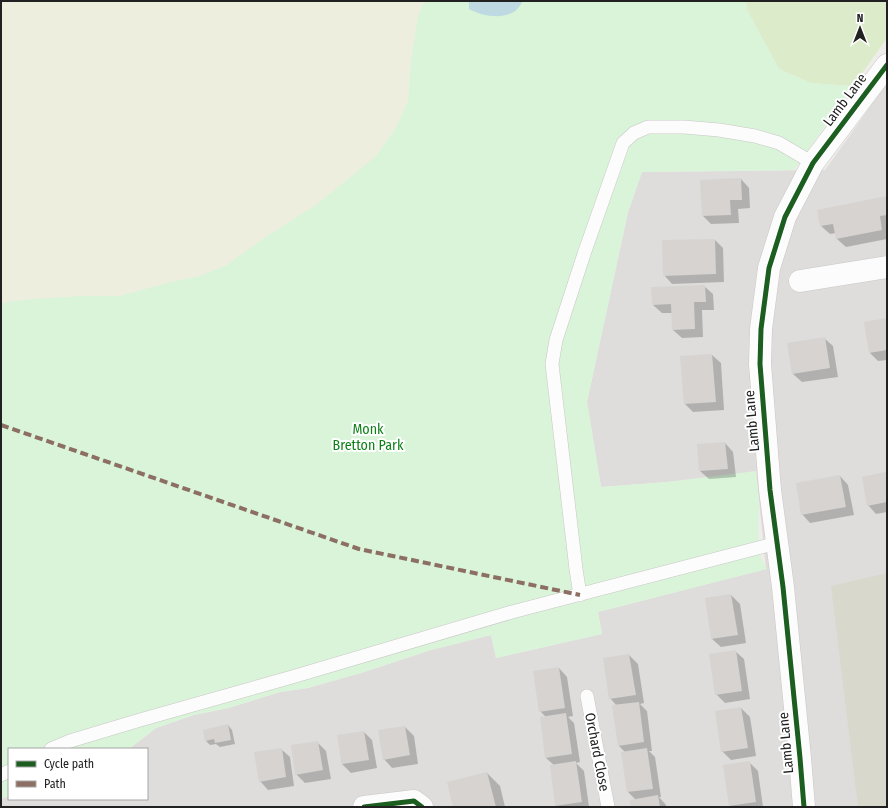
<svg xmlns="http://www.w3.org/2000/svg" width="888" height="808" viewBox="0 0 888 808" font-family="'Fira Sans Condensed',sans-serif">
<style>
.residential{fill:#dedddb}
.construction{fill:#d8d8cc}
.farmland{fill:#eeeede}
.grass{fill:#dcebca}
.park{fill:#d9f4d9}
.water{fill:#bed9e2}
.shadow{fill:#0003}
.building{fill:#d6d3d1}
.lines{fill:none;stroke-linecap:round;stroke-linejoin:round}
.lane-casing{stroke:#c8c7c6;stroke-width:14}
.street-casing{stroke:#c8c7c6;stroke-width:23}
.lane{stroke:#fdfcfc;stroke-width:13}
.street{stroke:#fdfcfc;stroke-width:22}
.quiet{stroke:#8d6e63;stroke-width:4;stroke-dasharray:8 4;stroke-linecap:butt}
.cycleway-casing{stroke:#fff;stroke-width:8}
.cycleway{stroke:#1b5e20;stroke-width:5}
.labels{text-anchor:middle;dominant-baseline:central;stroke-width:4;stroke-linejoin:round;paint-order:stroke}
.street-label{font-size:14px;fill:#212121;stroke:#fff}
.park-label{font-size:14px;fill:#0d8118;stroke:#fff}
</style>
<rect width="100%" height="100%" fill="#efedea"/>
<!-- residential -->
<path class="residential" d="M887 83V807H1V799L9 796V799H147V749H129L156 728 194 715 228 708 280 692 308 688 364 672 431 650 491 635 496 658 602 634 598 612 766 569 756 472 667 482 601 487 587 402 628 212 642 172 825 170Z"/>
<!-- construction -->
<path class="construction" d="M887 573V807H858L831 586Z"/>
<!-- farmland -->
<path class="farmland" d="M1 1H424L418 17 411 61 408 101 396 128 375 157 316 205 264 238 227 265 200 276 171 282 120 296H82L33 299 1 303Z"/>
<!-- grass -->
<path class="grass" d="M746 1H887V38L853 86 811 83 779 69 747 10Z"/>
<!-- park -->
<path class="park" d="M424 1H746L747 10 779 69 811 83 853 86 794 170 642 172 628 212 587 402 601 487 667 482 756 471 759 505 758 531 761 558 767 569 598 612 602 634 496 658 491 635 431 650 364 672 308 688 280 692 228 708 194 715 156 728 129 749H9V796L1 799V303L33 299 82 296H120L171 282 200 276 227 265 264 238 316 205 375 157 396 128 408 101 411 61 418 17Z"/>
<!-- water -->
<path class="water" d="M469 1H523C521 4 518 9 515 11 503 20 481 16 469 9Z"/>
<!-- shadow -->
<g class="shadow">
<path d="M741 179 749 188 750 208 738 209 739 223 711 224 703 216Z"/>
<path d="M887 197V239L846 247 837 239 836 233 830 234 821 226Z"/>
<path d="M715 240 723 248 724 282 672 284 664 275Z"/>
<path d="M704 286 713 294 714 310H702L703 337 682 338 673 330V313H662L653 305Z"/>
<path d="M887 319V360L878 361 870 353Z"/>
<path d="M824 338 833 346 838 377 802 382 793 374Z"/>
<path d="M712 355 721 363 724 410 693 412 685 404 681 357Z"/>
<path d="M725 443 733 452 736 477 709 479 700 471Z"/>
<path d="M887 473V512L876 514 868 505Z"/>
<path d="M840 476 848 485 854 515 810 523 802 514Z"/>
<path d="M731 595 740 604 746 643 721 647 712 639Z"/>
<path d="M735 651 744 659 750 699 725 703 716 694Z"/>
<path d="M629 655 638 664 644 703 640 704 647 711 652 751H649L655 757 661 797H659L666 805V807H632L636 800 628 792 622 752H625L619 746 613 706H617L610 698Z"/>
<path d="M559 668 567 677 573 716 568 717 574 723 580 762 576 763 584 771 589 807H558L556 806 555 766 546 758V717L540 711Z"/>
<path d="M741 708 750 717 756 756 731 760 722 751Z"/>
<path d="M228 725 232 730 235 744 220 747 216 744 210 745 206 741Z"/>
<path d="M405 727 414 736 418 764 392 768 384 759Z"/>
<path d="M364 732 372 740 377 768 351 773 342 764 338 736Z"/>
<path d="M317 742 326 751 331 779 305 783 296 774Z"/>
<path d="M281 749 290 757 294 786 268 790 260 781Z"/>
<path d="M749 762 758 771 763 807H732L730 806Z"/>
<path d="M487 773 500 786 505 807H454Z"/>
</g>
<!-- building -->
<g class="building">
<path d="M741 178 742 200H730L731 215 702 216 700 180Z"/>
<path d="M887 196V215L880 216 882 230 836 239 833 224 820 226 817 210Z"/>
<path d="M715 239 716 274 663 276 662 240Z"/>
<path d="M705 285 706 302H694L695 329 672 330 671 304 652 305 651 287Z"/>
<path d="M887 318V350L869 353 864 322Z"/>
<path d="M825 337 830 368 792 374 787 343Z"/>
<path d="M712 354 716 402 684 404 680 356Z"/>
<path d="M725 442 728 469 699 471 697 444Z"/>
<path d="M885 472H887V502L867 506 862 477Z"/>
<path d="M840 475 846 507 801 515 796 483Z"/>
<path d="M731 594 738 635 711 639 705 598Z"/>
<path d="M736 650 742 691 715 695 709 654Z"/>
<path d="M629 654 636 695 609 699 603 658Z"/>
<path d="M559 667 565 708 539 712 533 671Z"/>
<path d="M639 702 644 742 618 746 612 705Z"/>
<path d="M741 707 748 748 721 752 715 711Z"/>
<path d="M566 713 572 754 545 758 540 717Z"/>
<path d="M228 724 231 740 215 743 214 739 205 741 203 730Z"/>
<path d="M405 726 410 755 383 760 378 730Z"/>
<path d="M364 731 369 760 342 764 337 735Z"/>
<path d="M318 741 323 770 295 775 291 745Z"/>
<path d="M282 748 286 777 259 782 254 752Z"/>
<path d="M647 748 653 789 627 792 621 752Z"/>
<path d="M576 761 582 802 555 806 550 765Z"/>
<path d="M750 761 756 802 729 806 723 765Z"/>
<path d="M487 772 496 807H453L447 782Z"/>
<path d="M658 795 660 807H631L630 800Z"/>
</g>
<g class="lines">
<defs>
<g id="lane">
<path d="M580 595 576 569 552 364 556 340 584 254 623 143 634 133 648 127H684L719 130 755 136 779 143 813 163"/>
<path d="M587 696 608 807"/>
<path d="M51 749 70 741 140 720 292 677 512 612 777 543"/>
<path d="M1 775 9 771"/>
</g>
<g id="street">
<path d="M800 281 887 267"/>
<path d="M364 807 414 801 422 807"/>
<path d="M804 807 800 758 783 587 770 490 760 364 761 329 769 268 785 217 813 163 887 65"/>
</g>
</defs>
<!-- lane casing -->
<use href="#lane" class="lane-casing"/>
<!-- street casing -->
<use href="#street" class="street-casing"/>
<!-- lane -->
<use href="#lane" class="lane"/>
<!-- street -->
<use href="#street" class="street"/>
<!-- quiet -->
<path class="quiet" d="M1 425 359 549 580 595"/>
<defs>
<g id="cycleway">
<path d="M364 807 414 801 422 807"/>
<path d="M804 807 800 758 783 587 770 490 760 364 761 329 769 268 785 217 813 163 887 65"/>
</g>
</defs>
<!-- cycleway casing -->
<use href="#cycleway" class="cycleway-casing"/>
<!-- cycleway -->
<use href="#cycleway" class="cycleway"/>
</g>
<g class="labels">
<!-- street labels -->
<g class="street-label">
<text transform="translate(845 100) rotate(-53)">Lamb Lane</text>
<text transform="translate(752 421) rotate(-95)">Lamb Lane</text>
<text transform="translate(786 743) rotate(-95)">Lamb Lane</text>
<text transform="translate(597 752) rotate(79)">Orchard Close</text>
</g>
<!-- park labels -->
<g class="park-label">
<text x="368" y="429">Monk<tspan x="368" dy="16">Bretton Park</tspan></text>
</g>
</g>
<!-- border -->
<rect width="888" height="808" fill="none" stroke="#212121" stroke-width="4"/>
<!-- legend -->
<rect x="8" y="748" width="140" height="52" fill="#ffffff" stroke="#a6a6a6"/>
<rect x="16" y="761" width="20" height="6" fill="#1b5e20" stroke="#a6a6a6"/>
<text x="44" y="768" font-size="12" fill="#212121">Cycle path</text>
<rect x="16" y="781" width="20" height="6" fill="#8d6e63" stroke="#a6a6a6"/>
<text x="44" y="788" font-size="12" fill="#212121">Path</text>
<!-- north arrow -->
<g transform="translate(860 28)" stroke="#ffffff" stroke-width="3" paint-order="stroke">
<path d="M0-3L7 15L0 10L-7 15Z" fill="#212121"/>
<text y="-6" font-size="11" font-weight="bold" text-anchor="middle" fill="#212121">N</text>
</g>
</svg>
